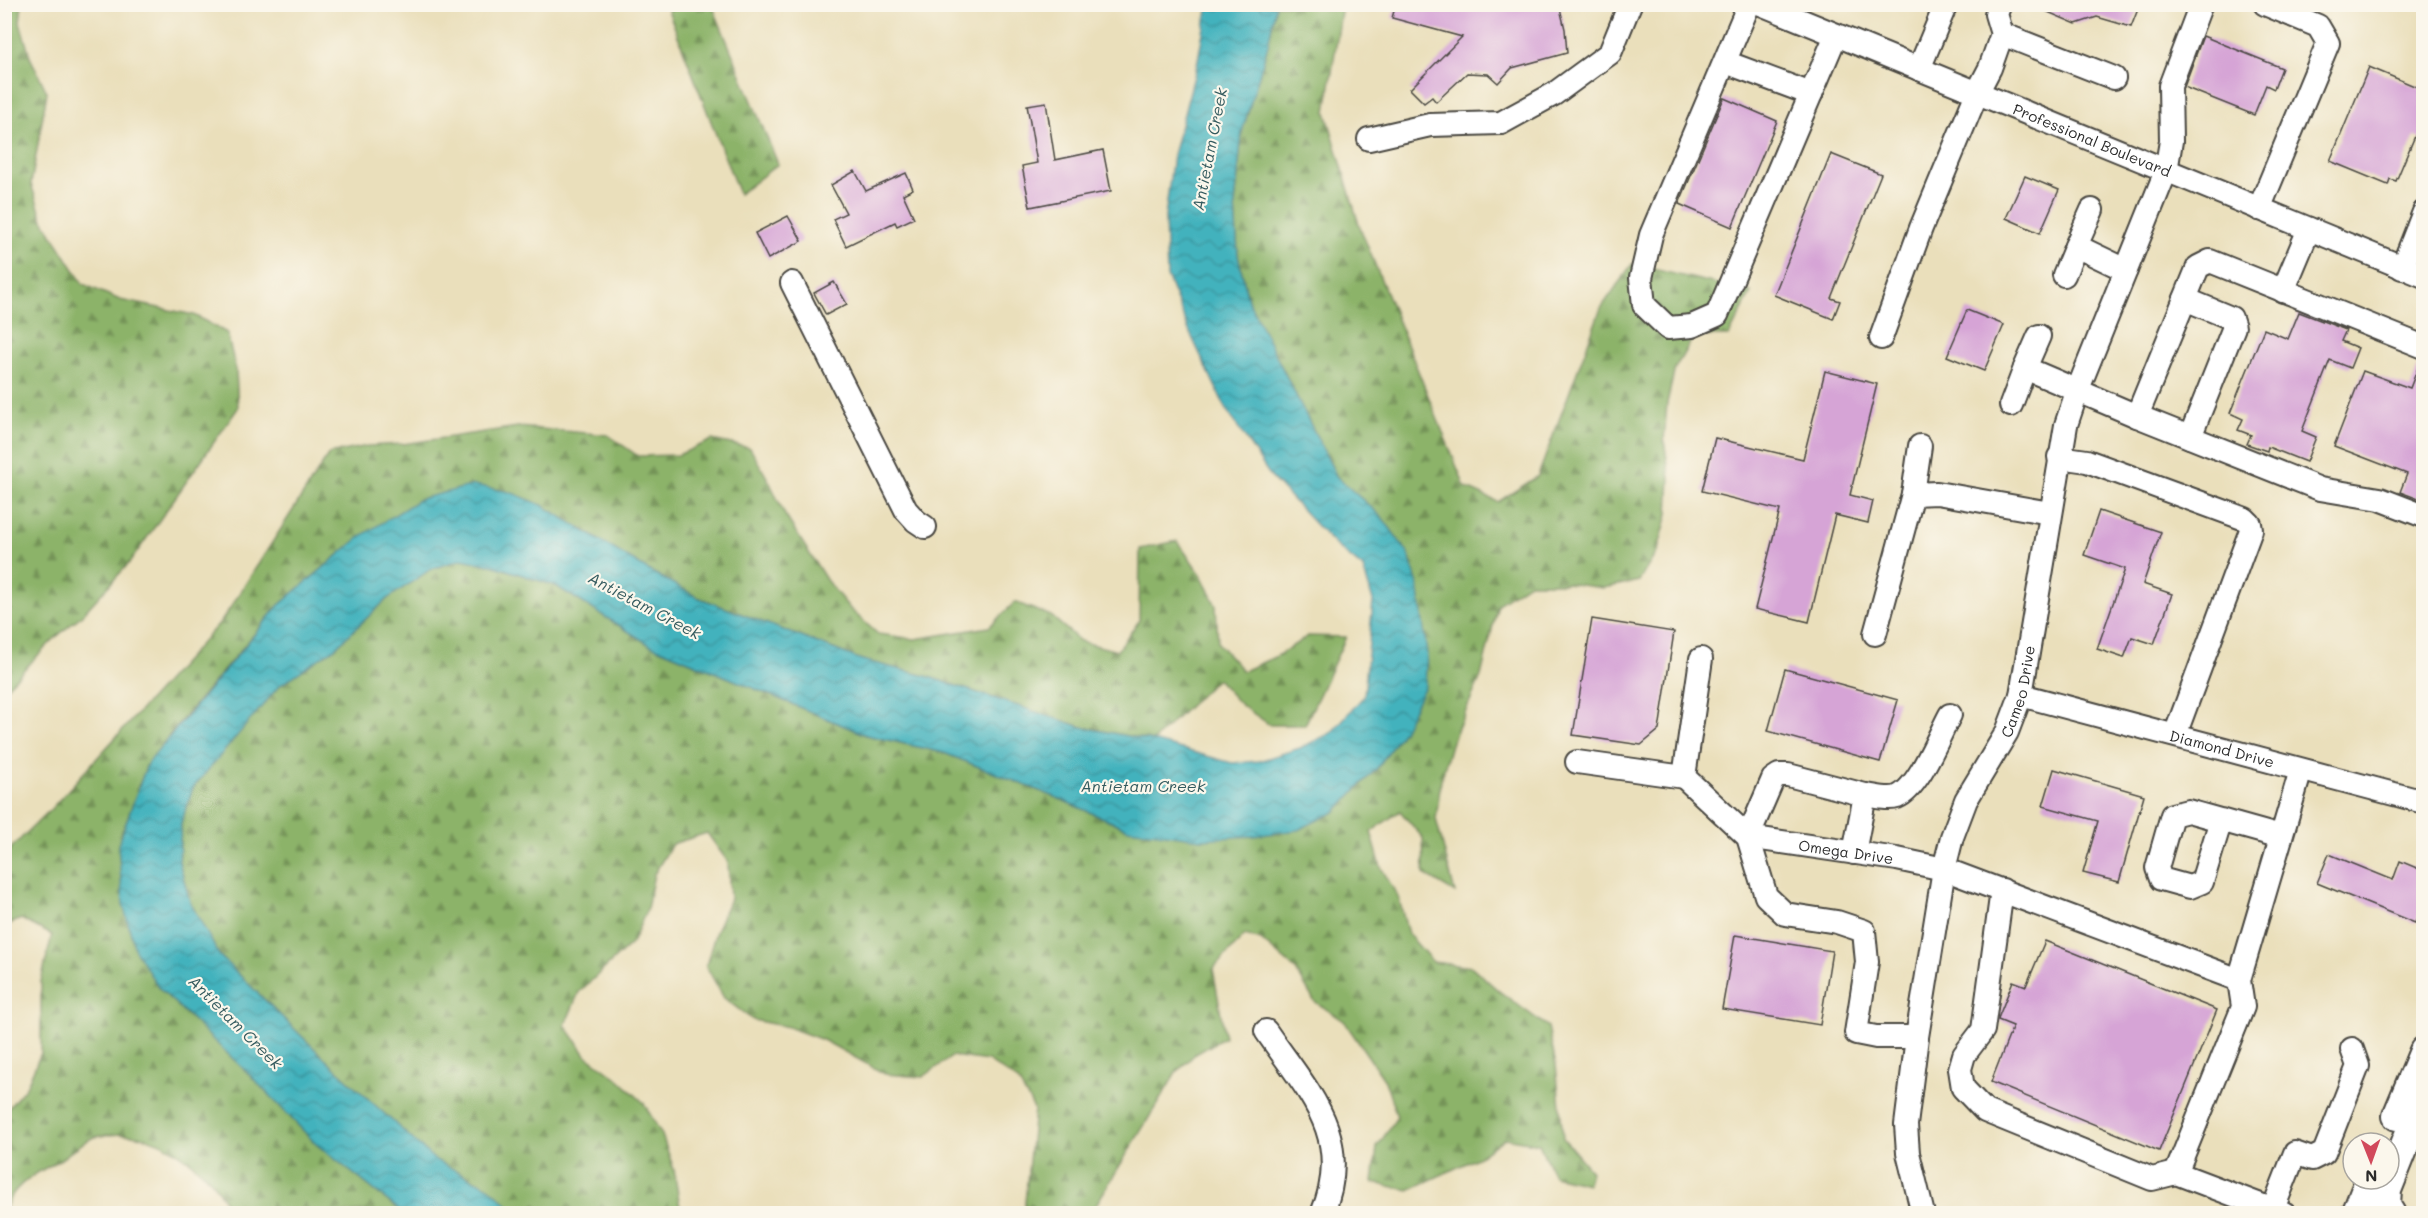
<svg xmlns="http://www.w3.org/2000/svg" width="2428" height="1218" viewBox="0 0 2428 1218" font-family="Mali,sans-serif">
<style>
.forest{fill:url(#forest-firs);stroke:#5c6f4a;stroke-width:1.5}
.water{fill:url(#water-waves);stroke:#376e74;stroke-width:1.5}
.building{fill:#d6a4d6}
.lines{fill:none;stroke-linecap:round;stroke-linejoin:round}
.minor-casing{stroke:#484641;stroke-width:26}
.major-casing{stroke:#484641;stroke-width:32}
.minor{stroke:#fff;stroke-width:22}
.major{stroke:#fff;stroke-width:28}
.labels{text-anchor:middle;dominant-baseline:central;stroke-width:4.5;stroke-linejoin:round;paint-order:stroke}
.street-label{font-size:15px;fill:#2b2b2b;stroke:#fbf7ec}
.water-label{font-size:16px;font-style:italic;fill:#335a5e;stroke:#fbf7ec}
</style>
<defs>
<pattern id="forest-firs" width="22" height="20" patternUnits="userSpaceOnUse" patternTransform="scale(1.5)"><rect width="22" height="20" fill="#8cb369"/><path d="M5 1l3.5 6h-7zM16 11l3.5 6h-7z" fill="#739257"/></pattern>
<pattern id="water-waves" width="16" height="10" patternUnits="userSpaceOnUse" patternTransform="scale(1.5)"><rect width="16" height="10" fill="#43b2bd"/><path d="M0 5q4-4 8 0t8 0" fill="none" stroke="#38919a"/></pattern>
</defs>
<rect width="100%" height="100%" fill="#fbf7ec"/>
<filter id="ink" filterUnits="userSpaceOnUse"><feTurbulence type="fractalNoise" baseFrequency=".0167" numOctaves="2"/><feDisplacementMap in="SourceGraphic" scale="12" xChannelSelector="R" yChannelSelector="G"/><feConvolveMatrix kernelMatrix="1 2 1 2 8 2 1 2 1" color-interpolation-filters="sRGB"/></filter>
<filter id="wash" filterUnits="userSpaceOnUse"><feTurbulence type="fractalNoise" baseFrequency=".008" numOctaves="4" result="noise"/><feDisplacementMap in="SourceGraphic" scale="24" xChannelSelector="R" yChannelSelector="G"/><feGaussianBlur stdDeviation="1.35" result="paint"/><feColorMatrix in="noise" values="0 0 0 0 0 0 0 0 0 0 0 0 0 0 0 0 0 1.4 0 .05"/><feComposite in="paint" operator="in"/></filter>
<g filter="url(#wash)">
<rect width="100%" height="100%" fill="#eadfbb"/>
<!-- forest -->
<g class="forest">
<path d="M22 4 20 22 30 57 47 92 31 184 43 220 83 284 120 300 194 315 227 333 236 370 238 408 130 562 82 615 54 639 5 689 4 5Z"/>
<path d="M666 5H712L778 164 739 194Z"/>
<path d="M1276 5H1342L1326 112 1359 225 1465 487 1498 502 1538 476 1601 308 1632 264 1751 292 1729 336H1694L1675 368 1667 403 1664 440 1670 478 1668 514 1658 550 1639 581 1603 588 1566 583H1529L1498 604 1481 676 1451 744 1441 780 1436 819 1455 893 1424 874 1423 838 1400 811 1371 832 1381 867 1399 899 1408 934 1433 962 1472 967 1499 991 1548 1027 1556 1065 1563 1138 1591 1171 1588 1184 1554 1176 1539 1144 1505 1138 1475 1159 1409 1190 1373 1183 1377 1147 1397 1117 1385 1081 1344 1021 1314 1001 1296 970 1261 940 1245 935 1213 969 1225 1037 1194 1055 1176 1073 1091 1213H1024L1034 1109 1018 1081 988 1061 953 1056 923 1077 885 1074 823 1040 788 1027 753 1020 724 998 706 966 716 931 730 899 728 862 707 833 672 844 654 874 647 909 632 943 579 992 565 1025 586 1055 616 1077 643 1102 662 1135 674 1170 681 1213H517L489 1187 435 1160 328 1062 219 955 190 902 179 862 181 823 192 788 226 746 279 686 335 648 387 599 431 569 462 559 495 566 556 586 650 645 866 735 944 753 1055 797 1128 829 1335 812 1378 767 1403 731 1382 517 1337 477 1248 300 1238 255 1235 205 1242 132 1268 45Z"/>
<path d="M518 427 608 435 638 456 678 455 712 440 750 448 769 481 785 515 827 581 851 610 878 634 915 639 989 627 1015 602 1051 616 1080 641 1117 651 1139 621 1140 549 1177 541 1200 573 1216 606 1218 643 1243 671 1277 656 1308 636 1346 637 1305 725H1270L1241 705 1217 679 1153 741 1082 727 926 676 862 660 697 597 648 570 542 505 361 536 278 606 174 729 147 764 118 846 158 987 248 1073 316 1144 403 1213H368L365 1211 341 1214 231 1213C225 1204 220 1191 212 1182 180 1148 143 1126 95 1137 81 1141 67 1157 53 1164 32 1175 8 1189 5 1213V1112L26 1087 41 1053V981L52 935 21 919 5 926V854L50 810 223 619 329 454 367 446 403 444Z"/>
</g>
<!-- water -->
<path class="water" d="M1208 5H1276L1268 45 1242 132 1235 205 1238 255 1248 300 1337 477 1382 517 1408 553 1418 584 1427 653 1425 686 1403 731 1378 767 1335 812 1298 830 1254 836 1201 839 1128 829 1055 797 944 753 866 735 650 645 556 586 495 566 462 559 431 569 387 599 335 648 279 686 193 788 181 823 179 862 190 902 219 955 328 1062 435 1160 489 1187 517 1213H403L316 1144 248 1073 158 987 135 950 123 904 118 845 147 764 278 606 361 536 420 499 474 485 510 492 542 505 648 570 697 597 862 660 926 676 1082 727 1153 741 1232 763 1259 761 1300 748 1331 733 1364 696 1373 601 1363 568 1334 544 1271 477 1226 409 1190 333 1167 276 1165 217 1173 155 1197 65Z"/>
<g id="blocks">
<!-- building -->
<g class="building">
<path d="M1396 4H1559L1565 29 1567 53 1512 68 1498 83 1488 74 1467 73 1436 102 1432 97 1424 103 1410 89 1462 37 1392 18Z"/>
<path d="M2029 4H2140L2131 27 2097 17 2076 24Z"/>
<path d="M2203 36 2282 68 2274 89 2266 85 2254 115 2184 87Z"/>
<path d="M2369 67 2424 90V139L2415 136 2396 181 2390 179 2388 185 2330 161Z"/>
<path d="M1724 98 1777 121 1732 227 1679 204Z"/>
<path d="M1046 102 1055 160 1103 150 1111 191 1030 207 1022 166 1037 163 1027 105Z"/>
<path d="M1831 154 1881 174 1831 298 1840 301 1833 319 1774 295Z"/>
<path d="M855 171 866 191 906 173 913 189 903 194 914 218 897 226 895 222 846 246 833 219 846 213 831 185Z"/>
<path d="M2025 176 2059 190 2040 233 2006 218Z"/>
<path d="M788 216 802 241 768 259 755 233Z"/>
<path d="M834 282 847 304 826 315 814 293Z"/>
<path d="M1967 310 2004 325 1984 371 1947 356Z"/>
<path d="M2299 312 2346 330 2341 341 2358 348 2350 368 2330 360 2302 431 2316 437 2306 462 2268 447 2267 451 2247 444 2251 435 2238 430 2243 419 2230 413 2264 329 2288 339Z"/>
<path d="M2421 360H2424V501L2400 492 2407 474 2334 446 2363 371 2410 388Z"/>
<path d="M1825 371 1877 384 1850 495 1873 501 1868 523 1835 515 1809 622 1755 609 1780 510 1702 491 1715 438 1803 459Z"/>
<path d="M2099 511 2161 532 2143 584 2172 594 2154 644 2132 637 2124 658 2097 649 2125 569 2084 555Z"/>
<path d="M1592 619 1674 632 1659 730 1641 745 1573 735Z"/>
<path d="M1785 669 1898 700 1880 762 1768 731Z"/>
<path d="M2054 769 2144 795 2119 882 2083 873 2098 821 2043 806Z"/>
<path d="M2329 854 2393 880 2400 861 2424 871V904L2415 923 2317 883Z"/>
<path d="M1735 935 1832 951 1820 1025 1722 1009Z"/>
<path d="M2045 941 2217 1010 2159 1151 1991 1082 2013 1026 1998 1020 1999 1016 2013 981 2026 986Z"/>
</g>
</g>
</g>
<g filter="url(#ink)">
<use href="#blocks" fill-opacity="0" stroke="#484641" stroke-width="1.5"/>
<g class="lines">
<defs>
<g id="minor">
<path d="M1749 4 1651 235 1641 278 1644 305 1668 328 1692 326 1717 315 1836 35"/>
<path id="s1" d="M1761 4 2424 276"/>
<path d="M2002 34 2114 78"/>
<path d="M1736 66 1811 94"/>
<path d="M1919 69 1946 4"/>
<path d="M1369 139 1430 125 1501 123 1554 94 1610 53 1630 4"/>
<path d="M2259 209 2328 43 2318 26 2265 4"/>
<path d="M2092 210 2076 246 2126 270"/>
<path d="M2402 268 2424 212"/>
<path d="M2064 275 2076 246"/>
<path d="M792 283 906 510 916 521 925 527"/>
<path d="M2283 291 2309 229"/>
<path d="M2185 299 2231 318 2234 327 2190 437"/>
<path d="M2039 336 2025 368 2137 416"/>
<path d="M1881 338 1921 228 1977 93 1990 68 2002 34 1996 14 2000 4"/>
<path d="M2424 347 2210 261 2198 267 2137 416 2320 489 2380 499 2424 516"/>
<path d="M2011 405 2025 368"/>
<path d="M2059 457 2087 461 2245 519 2250 524 2251 530 2175 735"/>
<path d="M1913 494 1920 446"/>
<path d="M1875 634 1913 494 1937 493 2050 513"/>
<path d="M1701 659 1684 777 1748 837 1766 896 1785 914 1837 922 1864 931 1867 962 1856 1033 1876 1037H1917"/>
<path id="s2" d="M2021 695 2424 802"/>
<path d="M1577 762 1684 777"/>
<path d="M1865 795C1875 796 1888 800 1897 797 1919 788 1939 735 1950 715"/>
<path d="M2221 820 2202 882 2190 887 2161 879 2157 868 2172 815 2188 811 2281 837"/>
<path id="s3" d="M1748 837 1897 859 1944 869 2239 980 2301 770"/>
<path d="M1748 837 1773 779 1779 775H1788L1865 795 1854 853"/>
<path d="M2002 890 1983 1030 1964 1055 1960 1069 1963 1088 1985 1111 2152 1179 2176 1173 2284 1214"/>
<path d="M1266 1031C1307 1091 1355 1136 1322 1214"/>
<path d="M2176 1173 2243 1007 2239 980"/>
<path d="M2273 1209 2295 1153 2312 1159 2324 1153 2358 1066 2352 1049"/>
<path id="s4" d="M1923 1214 1908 1153 1906 1125 1917 1037 1944 869 1952 837 1966 800 2007 732 2021 695 2066 425 2078 389 2166 171 2171 141 2170 86 2201 4"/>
</g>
<g id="major">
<path d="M2397 1116 2424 1051"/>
<path d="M2356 1214 2370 1179"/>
<path d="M2391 1214 2386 1206 2387 1190 2424 1097"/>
</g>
</defs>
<!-- minor casing -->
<use href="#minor" class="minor-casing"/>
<!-- major casing -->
<use href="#major" class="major-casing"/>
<!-- minor -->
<use href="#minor" class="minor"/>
<!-- major -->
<use href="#major" class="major"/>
</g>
</g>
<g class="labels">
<!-- street labels -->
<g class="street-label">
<text stroke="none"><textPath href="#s1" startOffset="358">Professional Boulevard</textPath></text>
<text stroke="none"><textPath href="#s4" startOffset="544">Cameo Drive</textPath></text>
<text stroke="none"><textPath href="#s2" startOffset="208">Diamond Drive</textPath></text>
<text stroke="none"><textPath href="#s3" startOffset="99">Omega Drive</textPath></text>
</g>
<!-- water labels -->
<g class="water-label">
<text transform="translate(1209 149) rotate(-79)">Antietam Creek</text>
<text transform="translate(645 605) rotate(28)">Antietam Creek</text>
<text x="1143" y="785">Antietam Creek</text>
<text transform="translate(236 1022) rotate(45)">Antietam Creek</text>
</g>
</g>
<!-- margin -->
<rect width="2428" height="1218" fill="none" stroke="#fbf7ec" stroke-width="24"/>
<!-- north arrow -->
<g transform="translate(2371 1161) rotate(179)"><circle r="28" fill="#fbf7ec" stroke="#a8a59f" stroke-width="1.5"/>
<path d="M0-4.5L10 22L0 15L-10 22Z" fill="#d1495b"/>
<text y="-9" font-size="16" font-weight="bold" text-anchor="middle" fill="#2b2b2b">N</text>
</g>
</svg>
